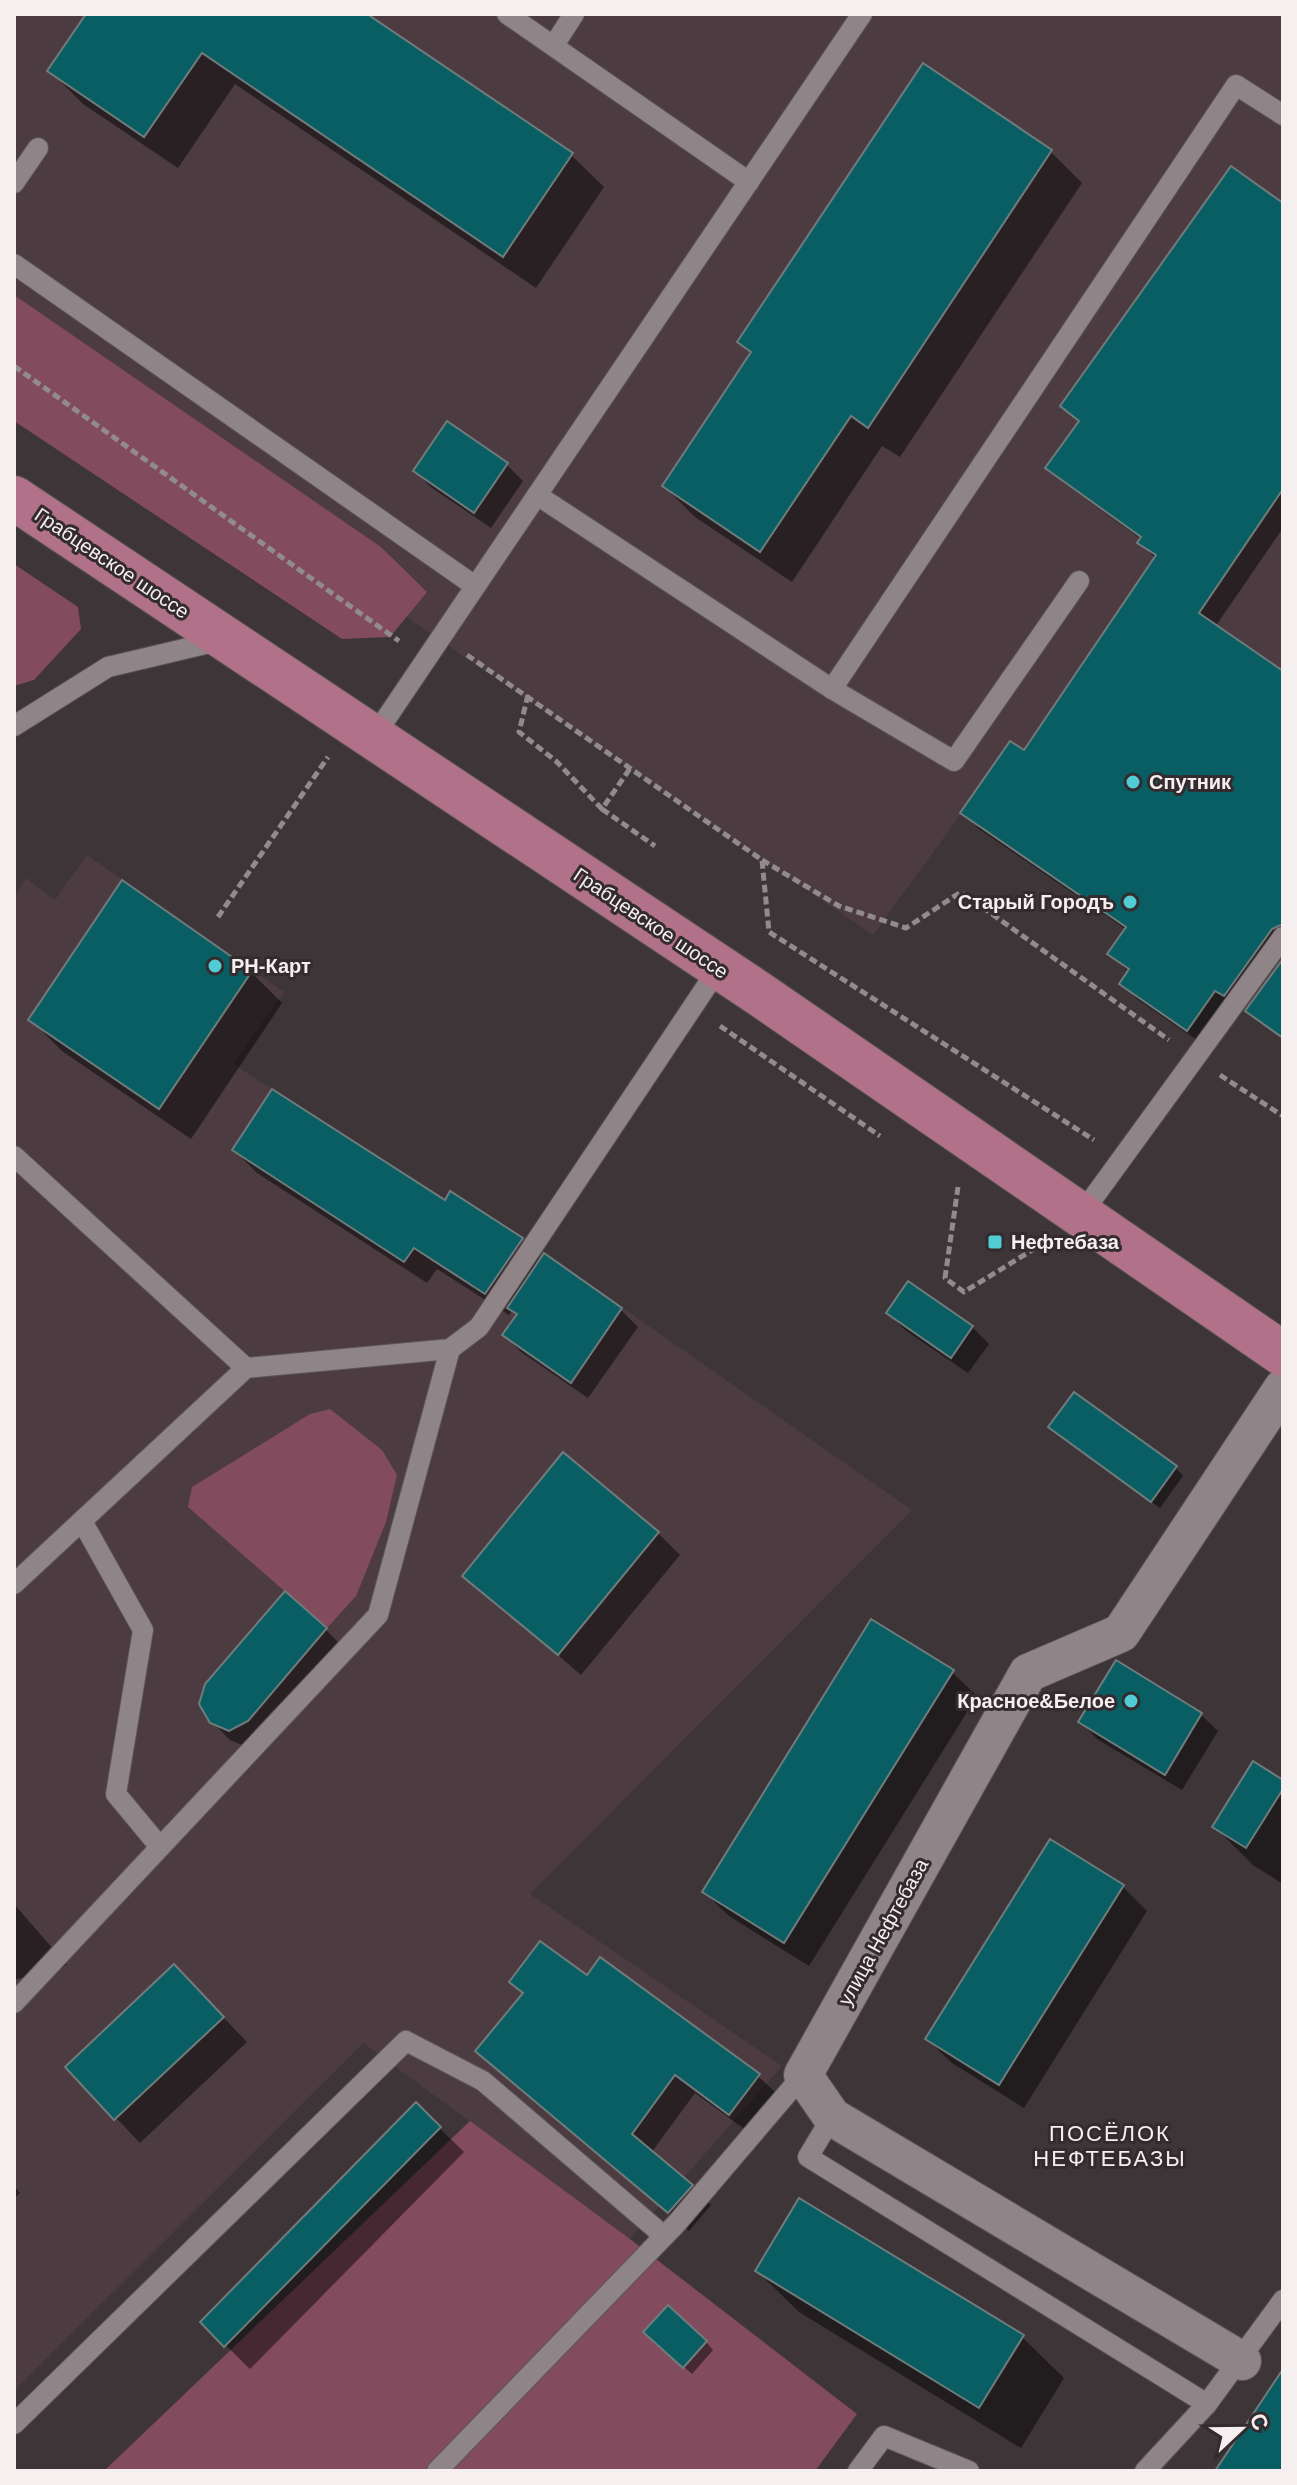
<svg xmlns="http://www.w3.org/2000/svg" width="1297" height="2485" viewBox="0 0 1297 2485" font-family="Helvetica,sans-serif">
<style>
.built{fill:#4c3c41}
.green{fill:#834b5e}
.shadow{fill:#0007}
.building{fill:#095e63;stroke:#707c7c;stroke-width:2}
.lines{fill:none;stroke-linecap:round;stroke-linejoin:round}
.service-casing{stroke:#5b5455;stroke-width:22}
.minor-casing{stroke:#5b5455;stroke-width:40}
.primary-casing{stroke:#5b5455;stroke-width:46}
.path{stroke:#928b8d;stroke-width:5;stroke-dasharray:8 4;stroke-linecap:butt}
.service{stroke:#8f8487;stroke-width:20}
.minor{stroke:#8f8487;stroke-width:38}
.primary{stroke:#b17188;stroke-width:44}
.poi-dot{fill:#51ccd4;stroke:#342b2e;stroke-width:3}
.labels{text-anchor:middle;dominant-baseline:central;stroke-width:6;stroke-linejoin:round;paint-order:stroke}
.street-label{font-size:20px;fill:#f5eff0;stroke:#342b2e}
.poi-label{font-size:20px;font-weight:bold;fill:#f5eff0;stroke:#342b2e;text-anchor:start}
.neighbourhood-label{font-size:22px;letter-spacing:2px;fill:#f5eff0;stroke:#342b2e}
</style>
<rect width="100%" height="100%" fill="#3e3538"/>
<!-- built -->
<g class="built">
<path d="M14 14H1283V1036L961 814 873 935 14 350Z"/>
<path d="M87 855 284 992 233 1064 444 1200 450 1191 514 1232 912 1510 530 1894 782 2066 630 2239 363 2043 14 2391V897L26 878 55 900Z"/>
</g>
<!-- green -->
<g class="green">
<path d="M14 295 381 547 427 592 390 637 342 639 14 421Z"/>
<path d="M14 564 78 607 81 629 34 680 14 686Z"/>
<path d="M330 1409 382 1450 397 1475 386 1522 356 1596 327 1628 188 1507 192 1487 310 1414Z"/>
<path d="M470 2121 630 2239 857 2414 815 2471H104Z"/>
</g>
<!-- shadow -->
<g class="shadow">
<path d="M88 14H364L571 155 604 187 536 288 235 84 178 168 83 104 50 71Z"/>
<path d="M923 66 1051 152 1082 183 900 457 882 446 792 582 695 517 664 486 752 354 740 342Z"/>
<path d="M1283 206V528L1215 627 1283 674V930L1204 1045 1137 999 1122 984 1130 973 1110 954 1127 930 979 829 963 813 1024 753 1156 559 1140 542 1142 540 1064 483 1048 468 1080 423 1062 406Z"/>
<path d="M507 465 523 481 491 528 432 488 415 471Z"/>
<path d="M251 972 282 1003 191 1139 62 1051 31 1020Z"/>
<path d="M234 1150 445 1203 521 1240 542 1260 544 1256 621 1310 638 1327 588 1398 521 1352 504 1335 518 1316 512 1310 509 1315 437 1269 427 1283 257 1173Z"/>
<path d="M888 1313 972 1327 989 1344 968 1373 905 1330Z"/>
<path d="M1051 1427 1176 1468 1183 1476 1160 1508Z"/>
<path d="M658 1533 680 1555 581 1675 465 1575Z"/>
<path d="M325 1629 342 1646 247 1747 230 1740 212 1722Z"/>
<path d="M952 1672 977 1696 809 1966 729 1916 704 1892Z"/>
<path d="M1201 1715 1218 1731 1182 1790 1097 1739 1081 1722Z"/>
<path d="M1283 1782V1884L1253 1865 1214 1826Z"/>
<path d="M1123 1887 1147 1911 1024 2108 952 2063 927 2039Z"/>
<path d="M14 1904 67 1965 14 1980Z"/>
<path d="M587 1978 758 2076 778 2095 750 2133 695 2093 651 2153 711 2205 689 2231 478 2051 524 1995 512 1982Z"/>
<path d="M198 1991 247 2042 140 2143 68 2067Z"/>
<path d="M416 2105 464 2152 250 2369 202 2322Z"/>
<path d="M14 2186 20 2193 14 2199Z"/>
<path d="M757 2271 1022 2337 1064 2378 1021 2448 799 2312Z"/>
<path d="M654 2340 706 2342 713 2350 692 2374Z"/>
</g>
<!-- building -->
<g class="building">
<path d="M86 14H367L573 153 503 257 202 53 144 137 47 71Z"/>
<path d="M923 63 1052 150 868 428 851 416 760 552 662 486 751 352 737 342Z"/>
<path d="M1231 166 1283 203V489L1199 613 1283 671V924L1272 929 1224 996 1215 991 1187 1031 1119 984 1129 969 1107 954 1126 927 960 813 1010 741 1024 750 1156 555 1137 543 1141 537 1045 468 1079 421 1060 406Z"/>
<path d="M447 421 508 463 474 513 413 471Z"/>
<path d="M122 880 252 971 159 1109 28 1020Z"/>
<path d="M1283 959V1038L1245 1011Z"/>
<path d="M272 1089 445 1200 450 1191 523 1238 485 1294 414 1248 404 1262 232 1150Z"/>
<path d="M544 1253 622 1308 571 1383 502 1335 517 1314 507 1308Z"/>
<path d="M908 1281 973 1326 951 1358 886 1313Z"/>
<path d="M1074 1392 1177 1466 1151 1502 1048 1427Z"/>
<path d="M563 1452 659 1532 558 1655 462 1576Z"/>
<path d="M285 1591 327 1628 248 1721 229 1731 210 1723 199 1704 205 1684Z"/>
<path d="M871 1619 954 1670 784 1943 702 1892Z"/>
<path d="M1116 1660 1202 1713 1165 1775 1078 1722Z"/>
<path d="M1253 1761 1283 1780V1789L1246 1848 1212 1827Z"/>
<path d="M1050 1839 1124 1885 999 2085 925 2039Z"/>
<path d="M540 1941 587 1975 600 1957 760 2074 729 2115 675 2075 632 2134 693 2185 668 2213 475 2051 523 1993 509 1982Z"/>
<path d="M174 1964 224 2017 114 2120 65 2067Z"/>
<path d="M416 2102 441 2127 224 2347 200 2322Z"/>
<path d="M799 2198 1024 2335 979 2408 755 2271Z"/>
<path d="M668 2305 707 2341 683 2368 643 2332Z"/>
<path d="M1283 2369V2471H1215Z"/>
</g>
<g class="lines">
<defs>
<g id="service">
<path d="M507 14 749 182"/>
<path d="M554 45 574 14"/>
<path d="M14 183 38 148"/>
<path d="M14 264 475 586"/>
<path d="M537 495 832 689 954 761 1079 581"/>
<path d="M832 689 1236 85 1283 115"/>
<path d="M14 726 108 667 222 640"/>
<path d="M373 738 862 14"/>
<path d="M14 1156 246 1368"/>
<path d="M1080 1216 1283 937"/>
<path d="M82 1521 143 1630 116 1794 160 1847"/>
<path d="M14 1584 246 1368 450 1349 479 1327 718 969"/>
<path d="M14 2003 378 1615 450 1349"/>
<path d="M832 2117 808 2157 1207 2404 1283 2300"/>
<path d="M14 2424 406 2041 483 2081 664 2236"/>
<path d="M437 2471 676 2224 803 2075"/>
<path d="M858 2471 884 2436 969 2471"/>
<path d="M1145 2471 1207 2404"/>
</g>
<path id="minor" d="M1242 2361 832 2117 803 2075 1028 1673 1121 1633 1283 1388"/>
<path id="primary" d="M14 498 761 995 1283 1354"/>
</defs>
<!-- service casing -->
<use href="#service" class="service-casing"/>
<!-- minor casing -->
<use href="#minor" class="minor-casing"/>
<!-- primary casing -->
<use href="#primary" class="primary-casing"/>
<!-- path -->
<g class="path">
<path d="M14 366 399 641"/>
<path d="M467 655 762 860 769 932 1094 1140"/>
<path d="M528 695 519 732 556 761 602 809 631 767"/>
<path d="M602 809 655 846"/>
<path d="M762 860 839 906 906 928 961 892 1169 1040"/>
<path d="M218 917 328 757"/>
<path d="M720 1026 880 1136"/>
<path d="M1220 1075 1283 1116"/>
<path d="M958 1187 945 1278 964 1292 1042 1244"/>
</g>
<!-- service -->
<use href="#service" class="service"/>
<!-- minor -->
<use href="#minor" class="minor"/>
<!-- primary -->
<use href="#primary" class="primary"/>
</g>
<!-- markers -->
<g class="poi-dot">
<circle cx="1133" cy="782" r="8"/>
<circle cx="1130" cy="902" r="8"/>
<circle cx="215" cy="966" r="8"/>
<rect x="987" y="1234" width="16" height="16" rx="4"/>
<circle cx="1131" cy="1701" r="8"/>
</g>
<g class="labels">
<!-- street labels -->
<g class="street-label">
<text transform="translate(112 563) rotate(34)">Грабцевское шоссе</text>
<text transform="translate(651 923) rotate(34)">Грабцевское шоссе</text>
<text transform="translate(883 1932) rotate(-61)">улица Нефтебаза</text>
</g>
<!-- poi labels -->
<g class="poi-label">
<text x="1149" y="782">Спутник</text>
<text x="1114" y="902" text-anchor="end">Старый Городъ</text>
<text x="231" y="966">РН-Карт</text>
<text x="1011" y="1242">Нефтебаза</text>
<text x="1115" y="1701" text-anchor="end">Красное&amp;Белое</text>
</g>
<!-- neighbourhood labels -->
<g class="neighbourhood-label">
<text x="1110" y="2133">ПОСЁЛОК<tspan x="1110" dy="25">НЕФТЕБАЗЫ</tspan></text>
</g>
</g>
<!-- border -->
<rect width="1297" height="2485" fill="none" stroke="#f5eff0" stroke-width="32"/>
<!-- north arrow -->
<g transform="translate(1241 2429) rotate(68)" stroke="#342b2e" stroke-width="6" paint-order="stroke">
<path d="M0-6L14 30L0 20L-14 30Z" fill="#f5eff0"/>
<text y="-12" font-size="22" font-weight="bold" text-anchor="middle" fill="#f5eff0">С</text>
</g>
</svg>
